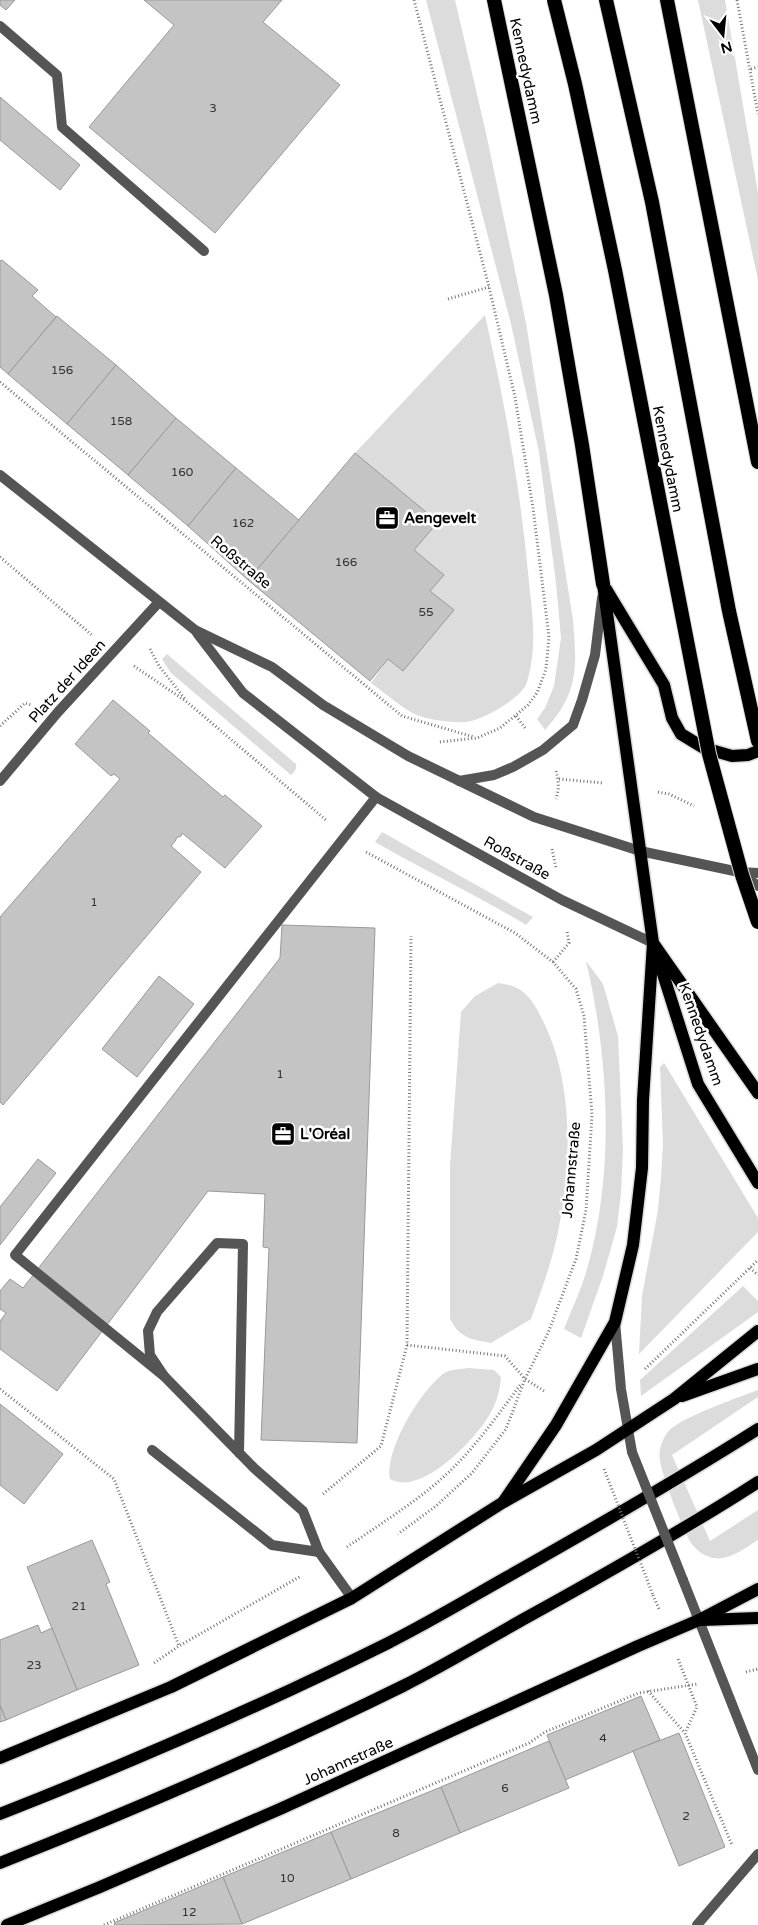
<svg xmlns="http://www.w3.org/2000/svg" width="758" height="1925" viewBox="0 0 758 1925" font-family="'Varela Round',sans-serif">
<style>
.green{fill:#dcdcdc}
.building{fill:#c4c4c4;stroke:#999}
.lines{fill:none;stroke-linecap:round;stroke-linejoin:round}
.primary-casing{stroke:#dbdbdb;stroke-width:15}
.trunk-casing{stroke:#dbdbdb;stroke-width:16}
.path{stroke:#777;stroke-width:3;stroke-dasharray:1 2.5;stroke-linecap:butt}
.service{stroke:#555;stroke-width:10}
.minor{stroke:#555;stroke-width:10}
.tertiary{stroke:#555;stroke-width:10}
.primary{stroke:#000;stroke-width:12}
.trunk{stroke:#000;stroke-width:14}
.trunk-bridge-casing{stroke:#dbdbdb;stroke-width:16;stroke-linecap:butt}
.path-bridge{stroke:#777;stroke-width:3;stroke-dasharray:1 2.5;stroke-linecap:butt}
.minor-bridge{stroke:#555;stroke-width:10}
.trunk-bridge{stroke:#000;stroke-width:14}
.labels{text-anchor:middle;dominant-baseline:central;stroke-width:5;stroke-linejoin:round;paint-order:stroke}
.number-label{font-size:12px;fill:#313131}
.street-label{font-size:15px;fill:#000;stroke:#fff}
.poi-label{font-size:15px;font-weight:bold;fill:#000;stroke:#fff;text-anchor:start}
</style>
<rect width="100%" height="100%" fill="#fff"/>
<!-- green -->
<g class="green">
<path d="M426 0H455L486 133 526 323 573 620C577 667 579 693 545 730L537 719 545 708 554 686 561 638 556 583 539 452 511 324Z"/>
<path d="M698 0H725L758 193V280Z"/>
<path d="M485 315C504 400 520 486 528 572 531 605 537 638 530 670 529 675 527 684 524 688 514 702 482 720 466 722 454 723 428 720 417 715 406 711 382 691 371 683L388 659 403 671 454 610 430 591 443 575 414 550 355 453Z"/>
<path d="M167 654 296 764C297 768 295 772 291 775L171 673 162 659Z"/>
<path d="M382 832 533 917 526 925C477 895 425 871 375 842Z"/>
<path d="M586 961 603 984 618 1036 623 1149 621 1193 617 1227 603 1276 581 1338 564 1329C572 1309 581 1290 587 1269 615 1173 609 1058 586 961Z"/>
<path d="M498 983C504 984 511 985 517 988 530 995 536 1007 542 1019 574 1081 572 1165 558 1232 552 1262 541 1291 531 1319L491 1343C470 1339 460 1338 450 1319V1166L461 1012 475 996Z"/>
<path d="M664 1063 758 1218V1232L639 1354 642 1296 658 1210 661 1177 663 1144 660 1067Z"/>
<path d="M743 1286 758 1301V1312L641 1396 640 1380Z"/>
<path d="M469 1368 494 1370 501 1377C500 1390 497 1402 490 1414 476 1439 421 1497 390 1479 385 1449 420 1392 443 1374 449 1369 462 1369 469 1368Z"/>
<path d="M758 1390V1397L672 1455 710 1541 758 1510V1540C745 1548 729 1561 713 1558 704 1556 696 1550 691 1543 684 1532 661 1473 660 1460 658 1450 662 1440 668 1432 678 1418 740 1397 758 1390Z"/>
</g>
<!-- building -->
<g class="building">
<path d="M0 0H15L6 10 0 5Z"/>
<path d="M144 0H282L263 22 340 85 215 233 89 127 174 25Z"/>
<path d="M0 97 80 165 60 190 0 140Z"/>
<path d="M2 260 38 290 32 296 56 317 8 374 0 367V261Z"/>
<path d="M57 316 116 365 67 424 8 374Z"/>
<path d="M116 365 176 418 128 475 67 424Z"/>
<path d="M176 418 236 468 188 526 128 475Z"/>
<path d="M355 453 438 522 414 550 444 575 430 591 454 610 403 671 388 659 370 681 248 580Z"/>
<path d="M236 468 299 520 248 580 188 526Z"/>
<path d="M113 700 150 731 148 733 223 797 225 795 262 826 225 868 182 833 181 836 176 838V840L171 846 201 872 3 1105 0 1102V917L120 779 114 774 111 776 75 744Z"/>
<path d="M282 925 375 928 357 1443 261 1440 269 1248 263 1247 265 1194 208 1191 57 1391 0 1349V1321L6 1313 0 1309V1291L10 1279 23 1288 280 958Z"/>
<path d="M159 976 194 1004 137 1077 102 1049Z"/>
<path d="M38 1159 56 1173 0 1245V1207Z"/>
<path d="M0 1404 63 1454 24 1504 0 1485Z"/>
<path d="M92 1540 110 1582 106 1584 139 1665 77 1690 27 1567Z"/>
<path d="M38 1625 41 1633 52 1628 77 1690 6 1720 0 1705V1640Z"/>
<path d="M641 1696 660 1740 565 1780 547 1735Z"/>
<path d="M0 1705 6 1720 0 1722Z"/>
<path d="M679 1733 725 1847 679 1866 633 1751Z"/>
<path d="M549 1741 569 1788 460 1833 441 1787Z"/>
<path d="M441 1787 460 1833 351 1879 331 1832Z"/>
<path d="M331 1832 351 1879 242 1924 223 1877Z"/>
<path d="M223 1877 242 1924 115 1925 114 1923Z"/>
</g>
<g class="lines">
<defs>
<g id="primary">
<path d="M603 584 653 943 758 1093"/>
<path d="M606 589 664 685 672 718 681 734 704 748 732 756 748 755 758 751"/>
<path d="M657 955 698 1084 758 1183"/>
<path d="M682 1396 758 1369"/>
<path d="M504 1501 556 1425 615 1322 633 1245 642 1168 643 1100 653 943"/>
<path d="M702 1620 758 1618"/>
<path d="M0 1758 171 1687 352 1598 502 1503 596 1450 674 1399 758 1331"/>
<path d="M0 1814C132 1762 261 1706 388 1643 428 1623 468 1599 507 1577 592 1529 676 1481 758 1429"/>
<path d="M0 1863C136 1809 271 1751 403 1686 443 1666 483 1642 522 1620 602 1576 682 1531 758 1482"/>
<path d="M7 1925 100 1887 280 1809 638 1646 699 1620 758 1589"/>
</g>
<g id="trunk">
<path d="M494 0 556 295 582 445 603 584"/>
<path d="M606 0 652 202 729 611 758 741"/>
<path d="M667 0 758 462"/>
</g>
</defs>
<!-- primary casing -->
<use href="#primary" class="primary-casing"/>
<!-- trunk casing -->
<use href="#trunk" class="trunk-casing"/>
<!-- path -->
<g class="path">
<path d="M414 0 489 287 515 397 533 508 549 637 546 669 537 693 528 705 500 728 477 738 439 742"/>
<path d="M737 0 758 114"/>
<path d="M751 69 758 67"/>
<path d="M448 299 489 287"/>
<path d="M0 382 402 716 474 737"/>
<path d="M0 557 93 636"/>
<path d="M150 649 159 666 185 699"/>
<path d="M134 666 187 702 326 820"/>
<path d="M516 716 526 729"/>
<path d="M0 726 25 703 31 705"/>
<path d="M556 771C559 781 559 789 556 799"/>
<path d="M559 779 603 783"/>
<path d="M658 792 669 794 694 806"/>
<path d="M552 849 556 868"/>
<path d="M366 852 515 933 553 962 576 989 584 1016 592 1115 586 1210 576 1259 548 1333 525 1379 506 1429 472 1473 436 1506 398 1534"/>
<path d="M553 962 569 943 567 931"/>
<path d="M750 1268 758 1275"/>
<path d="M407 1345 505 1356 525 1379 544 1391"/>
<path d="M645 1369 758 1260"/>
<path d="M0 1389 114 1479 179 1646"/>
<path d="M323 1494 381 1446 407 1345 411 936"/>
<path d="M347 1547C383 1522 423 1498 454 1467 479 1442 500 1412 521 1384"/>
<path d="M653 1595 659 1609"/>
<path d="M678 1659 697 1707 685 1733 732 1845"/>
<path d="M154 1663 179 1646 301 1576"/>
<path d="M746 1672 758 1669"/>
<path d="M648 1691 685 1733"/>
<path d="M104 1925 529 1743 545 1732 639 1693 697 1684"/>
</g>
<!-- service -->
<g class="service">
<path d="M0 26 57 75 62 127 204 251"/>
<path d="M164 1376 15 1255 376 797"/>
<path d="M152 1450 272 1545 319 1552"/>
<path d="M239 1453 243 1244 217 1243 157 1312 148 1331 150 1355 164 1376 254 1468 303 1511 319 1552 352 1598"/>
</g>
<!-- minor -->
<g class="minor">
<path d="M0 781 58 712 159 602"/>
<path d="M615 1322 621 1389 632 1452"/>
<path d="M683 1580 758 1770"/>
<path d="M697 1925 758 1854"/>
</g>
<!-- tertiary -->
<g class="tertiary">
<path d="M0 475 195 630 272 667 323 705 408 756 534 817 640 851 739 872 758 873"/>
<path d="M197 633 243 693 376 797 562 900 653 943"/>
<path d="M459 781 494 775 513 767 543 750 573 725 582 700 595 655 602 598"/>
<path d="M742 874 758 886"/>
</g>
<!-- primary -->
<use href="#primary" class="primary"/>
<!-- trunk -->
<use href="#trunk" class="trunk"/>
<defs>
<path id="trunk-bridge" d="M554 0 575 84 615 270 709 754 742 875 758 922"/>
</defs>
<!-- trunk-bridge casing -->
<use href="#trunk-bridge" class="trunk-bridge-casing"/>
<!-- path-bridge -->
<path class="path-bridge" d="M604 1469 653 1595"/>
<!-- minor-bridge -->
<path class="minor-bridge" d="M632 1452 683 1580"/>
<!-- trunk-bridge -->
<use href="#trunk-bridge" class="trunk-bridge"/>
</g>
<!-- icons -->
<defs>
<symbol id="office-square" viewBox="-11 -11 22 22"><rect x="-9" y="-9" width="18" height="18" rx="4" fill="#000" stroke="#fff"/><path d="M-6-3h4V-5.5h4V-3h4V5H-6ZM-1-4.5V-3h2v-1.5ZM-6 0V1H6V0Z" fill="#fff"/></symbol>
</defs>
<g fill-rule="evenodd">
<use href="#office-square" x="373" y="504" width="28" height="28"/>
<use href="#office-square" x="269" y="1120" width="28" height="28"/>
</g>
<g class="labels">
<!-- number labels -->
<g class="number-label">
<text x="213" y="108">3</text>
<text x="62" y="370">156</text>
<text x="121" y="421">158</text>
<text x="182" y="472">160</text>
<text x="243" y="523">162</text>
<text x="346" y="562">166</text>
<text x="426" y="612">55</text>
<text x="94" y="902">1</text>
<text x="280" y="1074">1</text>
<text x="79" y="1606">21</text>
<text x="34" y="1665">23</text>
<text x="603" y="1738">4</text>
<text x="505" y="1788">6</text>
<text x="686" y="1816">2</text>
<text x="396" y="1833">8</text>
<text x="287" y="1878">10</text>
<text x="189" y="1912">12</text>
</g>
<!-- street labels -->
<g class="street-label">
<text transform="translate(526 71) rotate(78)">Kennedydamm</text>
<text transform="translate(668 459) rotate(79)">Kennedydamm</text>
<text transform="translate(241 562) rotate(40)">Roßstraße</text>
<text transform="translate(67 681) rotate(-48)">Platz der Ideen</text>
<text transform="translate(517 858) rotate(29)">Roßstraße</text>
<text transform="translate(701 1034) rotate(71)">Kennedydamm</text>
<text transform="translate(571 1170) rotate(-85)">Johannstraße</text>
<text transform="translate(348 1761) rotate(-24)">Johannstraße</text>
</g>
<!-- poi labels -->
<g class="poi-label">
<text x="404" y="518">Aengevelt</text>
<text x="300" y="1134">L'Oréal</text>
</g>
</g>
<!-- north arrow -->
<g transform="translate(723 35) rotate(164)" stroke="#ffffff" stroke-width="4" paint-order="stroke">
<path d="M0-4L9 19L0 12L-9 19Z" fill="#000000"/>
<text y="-8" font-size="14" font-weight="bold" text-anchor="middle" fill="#000000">N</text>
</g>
</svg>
